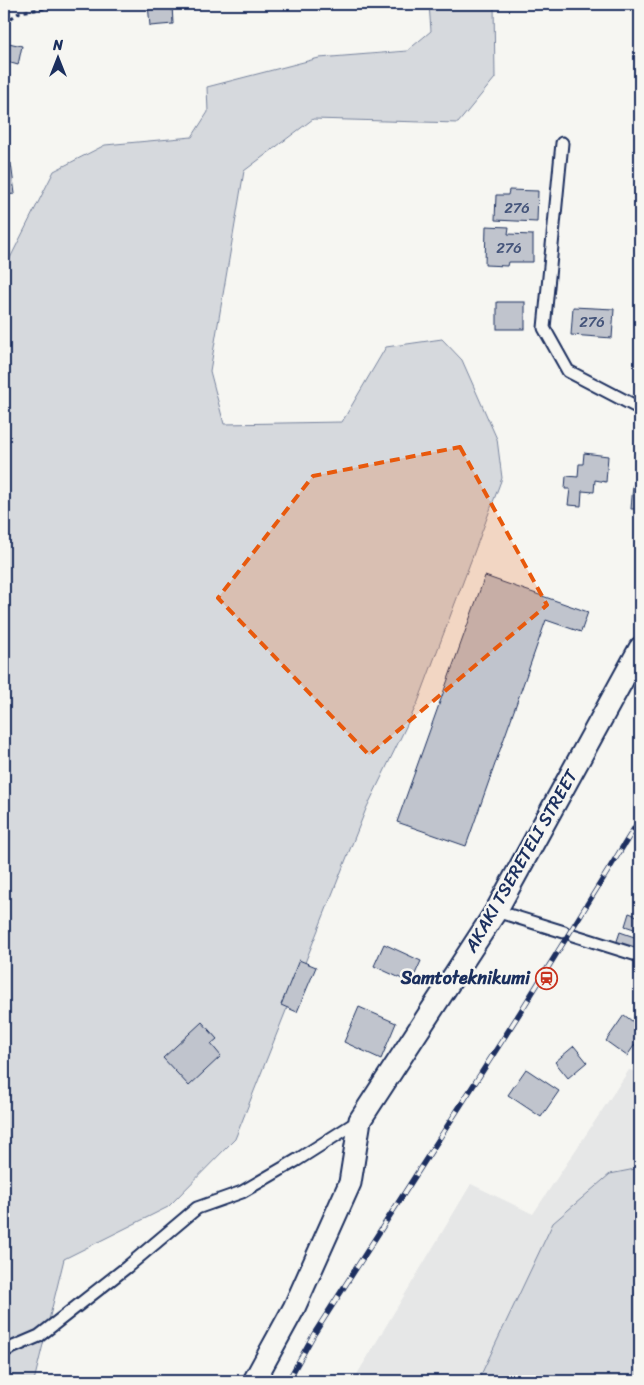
<svg xmlns="http://www.w3.org/2000/svg" width="644" height="1385" viewBox="0 0 644 1385" font-family="Sriracha,sans-serif">
<style>
.built{fill:#e6e7e7}
.green{fill:#d6d9dd;stroke:#78849e}
.building{fill:#c0c4cd;stroke:#1b2f5e}
.lines{fill:none;stroke-linecap:round;stroke-linejoin:round}
.lane-casing{stroke:#1b2f5e;stroke-width:15}
.street-casing{stroke:#1b2f5e;stroke-width:25}
.path{stroke:#1b2f5e;stroke-width:3;stroke-dasharray:4 4;stroke-linecap:butt}
.lane{stroke:#f6f6f2;stroke-width:11}
.street{stroke:#f6f6f2;stroke-width:21}
.rail-casing{stroke:#1b2f5e;stroke-width:5.5}
.rail{stroke:#f6f6f2;stroke-width:4;stroke-dasharray:11;stroke-linecap:butt}
.marked{fill:#e8590c;fill-opacity:0.2;stroke:#e8590c;stroke-width:4;stroke-dasharray:10 6;stroke-linejoin:round}
.labels{text-anchor:middle;dominant-baseline:central;stroke-width:5;stroke-linejoin:round;paint-order:stroke}
.number-label{font-size:15px;fill:#44547a}
.street-label{font-size:18px;fill:#1b2f5e;stroke:#f6f6f2}
.poi-label{font-size:18px;font-weight:bold;fill:#1b2f5e;stroke:#f6f6f2;text-anchor:end}
</style>
<rect width="100%" height="100%" fill="#f6f6f2"/>
<filter id="ink" filterUnits="userSpaceOnUse"><feTurbulence type="fractalNoise" baseFrequency=".02" numOctaves="2"/><feDisplacementMap in="SourceGraphic" scale="10" xChannelSelector="R" yChannelSelector="G"/><feConvolveMatrix kernelMatrix="1 2 1 2 8 2 1 2 1" color-interpolation-filters="sRGB"/></filter>
<g filter="url(#ink)">
<!-- built -->
<path class="built" d="M629 1070 640 1072V1381H353L471 1184 533 1214Z"/>
<!-- green -->
<g class="green">
<path d="M429 4H494L495 78 458 123 313 119 244 171 210 371 224 424 342 422 386 347 442 339 462 360 497 439 502 478 418 702 366 809 235 1139 168 1207 64 1259 34 1381H4V270L54 171 105 145 192 137 208 112 207 87 319 58 407 51 431 31Z"/>
<path d="M640 1168V1381H478L553 1223 610 1174Z"/>
</g>
<!-- building -->
<g class="building">
<path d="M148 4H172L173 24 150 26Z"/>
<path d="M4 42 22 46 18 65 4 61Z"/>
<path d="M11 163 15 194 4 195V164Z"/>
<path d="M509 190 538 191 537 222 495 220 496 195H508Z"/>
<path d="M486 226 509 227 508 234 533 235V262H508L507 266 485 265Z"/>
<rect x="497" y="302" width="28" height="27"/>
<path d="M573 307 614 309 612 338 571 335Z"/>
<path d="M584 453 608 456 606 482 595 480 594 492 582 491 581 506 568 505 570 489H565L566 476 578 477 579 464H583Z"/>
<path d="M633 485H640V509H631Z"/>
<path d="M485 576 588 612 581 632 546 620 466 846 397 822Z"/>
<path d="M629 913 640 917V931L625 926Z"/>
<path d="M620 932 640 939V953L616 944Z"/>
<path d="M384 944 421 961 411 983 374 966Z"/>
<path d="M299 960 316 967 297 1012 281 1005Z"/>
<path d="M359 1007 396 1023 381 1059 344 1042Z"/>
<path d="M624 1015 640 1027V1037L627 1056 606 1041Z"/>
<path d="M202 1022 217 1039 211 1044 221 1056 189 1086 163 1058Z"/>
<path d="M574 1046 587 1062 568 1078 555 1062Z"/>
<path d="M526 1069 559 1091 541 1117 508 1095Z"/>
</g>
<g class="lines">
<defs>
<g id="lane">
<path d="M562 143 544 328 568 371 637 407H640"/>
<path d="M496 911 564 932"/>
<path d="M573 935 640 956"/>
<path d="M4 1351 39 1336 127 1267 197 1208 242 1192 297 1160 360 1120"/>
</g>
<path id="street" d="M254 1381 294 1308 350 1183 360 1120 496 911 640 648"/>
</defs>
<!-- lane casing -->
<use href="#lane" class="lane-casing"/>
<!-- street casing -->
<use href="#street" class="street-casing"/>
<!-- path -->
<path class="path" d="M4 23 20 12 79 4"/>
<!-- lane -->
<use href="#lane" class="lane"/>
<!-- street -->
<use href="#street" class="street"/>
<defs>
<path id="rail" d="M288 1381 314 1334 521 1011 640 819"/>
</defs>
<!-- rail casing -->
<use href="#rail" class="rail-casing"/>
<!-- rail -->
<use href="#rail" class="rail"/>
</g>
</g>
<!-- marked area -->
<path class="marked" d="M460 447 547 605 369 755 218 598 313 476Z"/>
<!-- icons -->
<defs>
<symbol id="station-ring" viewBox="-11 -11 22 22"><circle r="9.5" fill="#f6f6f2" stroke="#c8321e" stroke-width="1.5"/><path d="M-3-6H3Q5-6 5-4V2Q5 4 3 4L4.5 6H3L1.5 4h-3L-3 6H-4.5L-3 4Q-5 4-5 2V-4Q-5-6-3-6ZM-3.5-4v3h7v-3ZM-3.5 1v1.5H-2V1ZM2 1v1.5H3.5V1Z" fill="#c8321e"/></symbol>
</defs>
<g fill-rule="evenodd">
<use href="#station-ring" x="534" y="966" width="25" height="25"/>
</g>
<g class="labels">
<!-- number labels -->
<g class="number-label">
<text x="517" y="208">276</text>
<text x="509" y="248">276</text>
<text x="592" y="322">276</text>
</g>
<!-- street labels -->
<g class="street-label">
<text transform="translate(521 861) rotate(-60)">AKAKI TSERETELI STREET</text>
</g>
<!-- poi labels -->
<g class="poi-label">
<text x="530" y="978">Samtoteknikumi</text>
</g>
</g>
<!-- margin -->
<rect width="644" height="1385" fill="none" stroke="#f6f6f2" stroke-width="20"/>
<rect x="10" y="10" width="624" height="1365" fill="none" stroke="#1b2f5e" stroke-width="2" filter="url(#ink)"/>
<!-- north arrow -->
<g transform="translate(58 58)" stroke="#f6f6f2" stroke-width="4" paint-order="stroke">
<path d="M0-4L9 19L0 12L-9 19Z" fill="#1b2f5e"/>
<text y="-8" font-size="14" font-weight="bold" text-anchor="middle" fill="#1b2f5e">N</text>
</g>
</svg>
